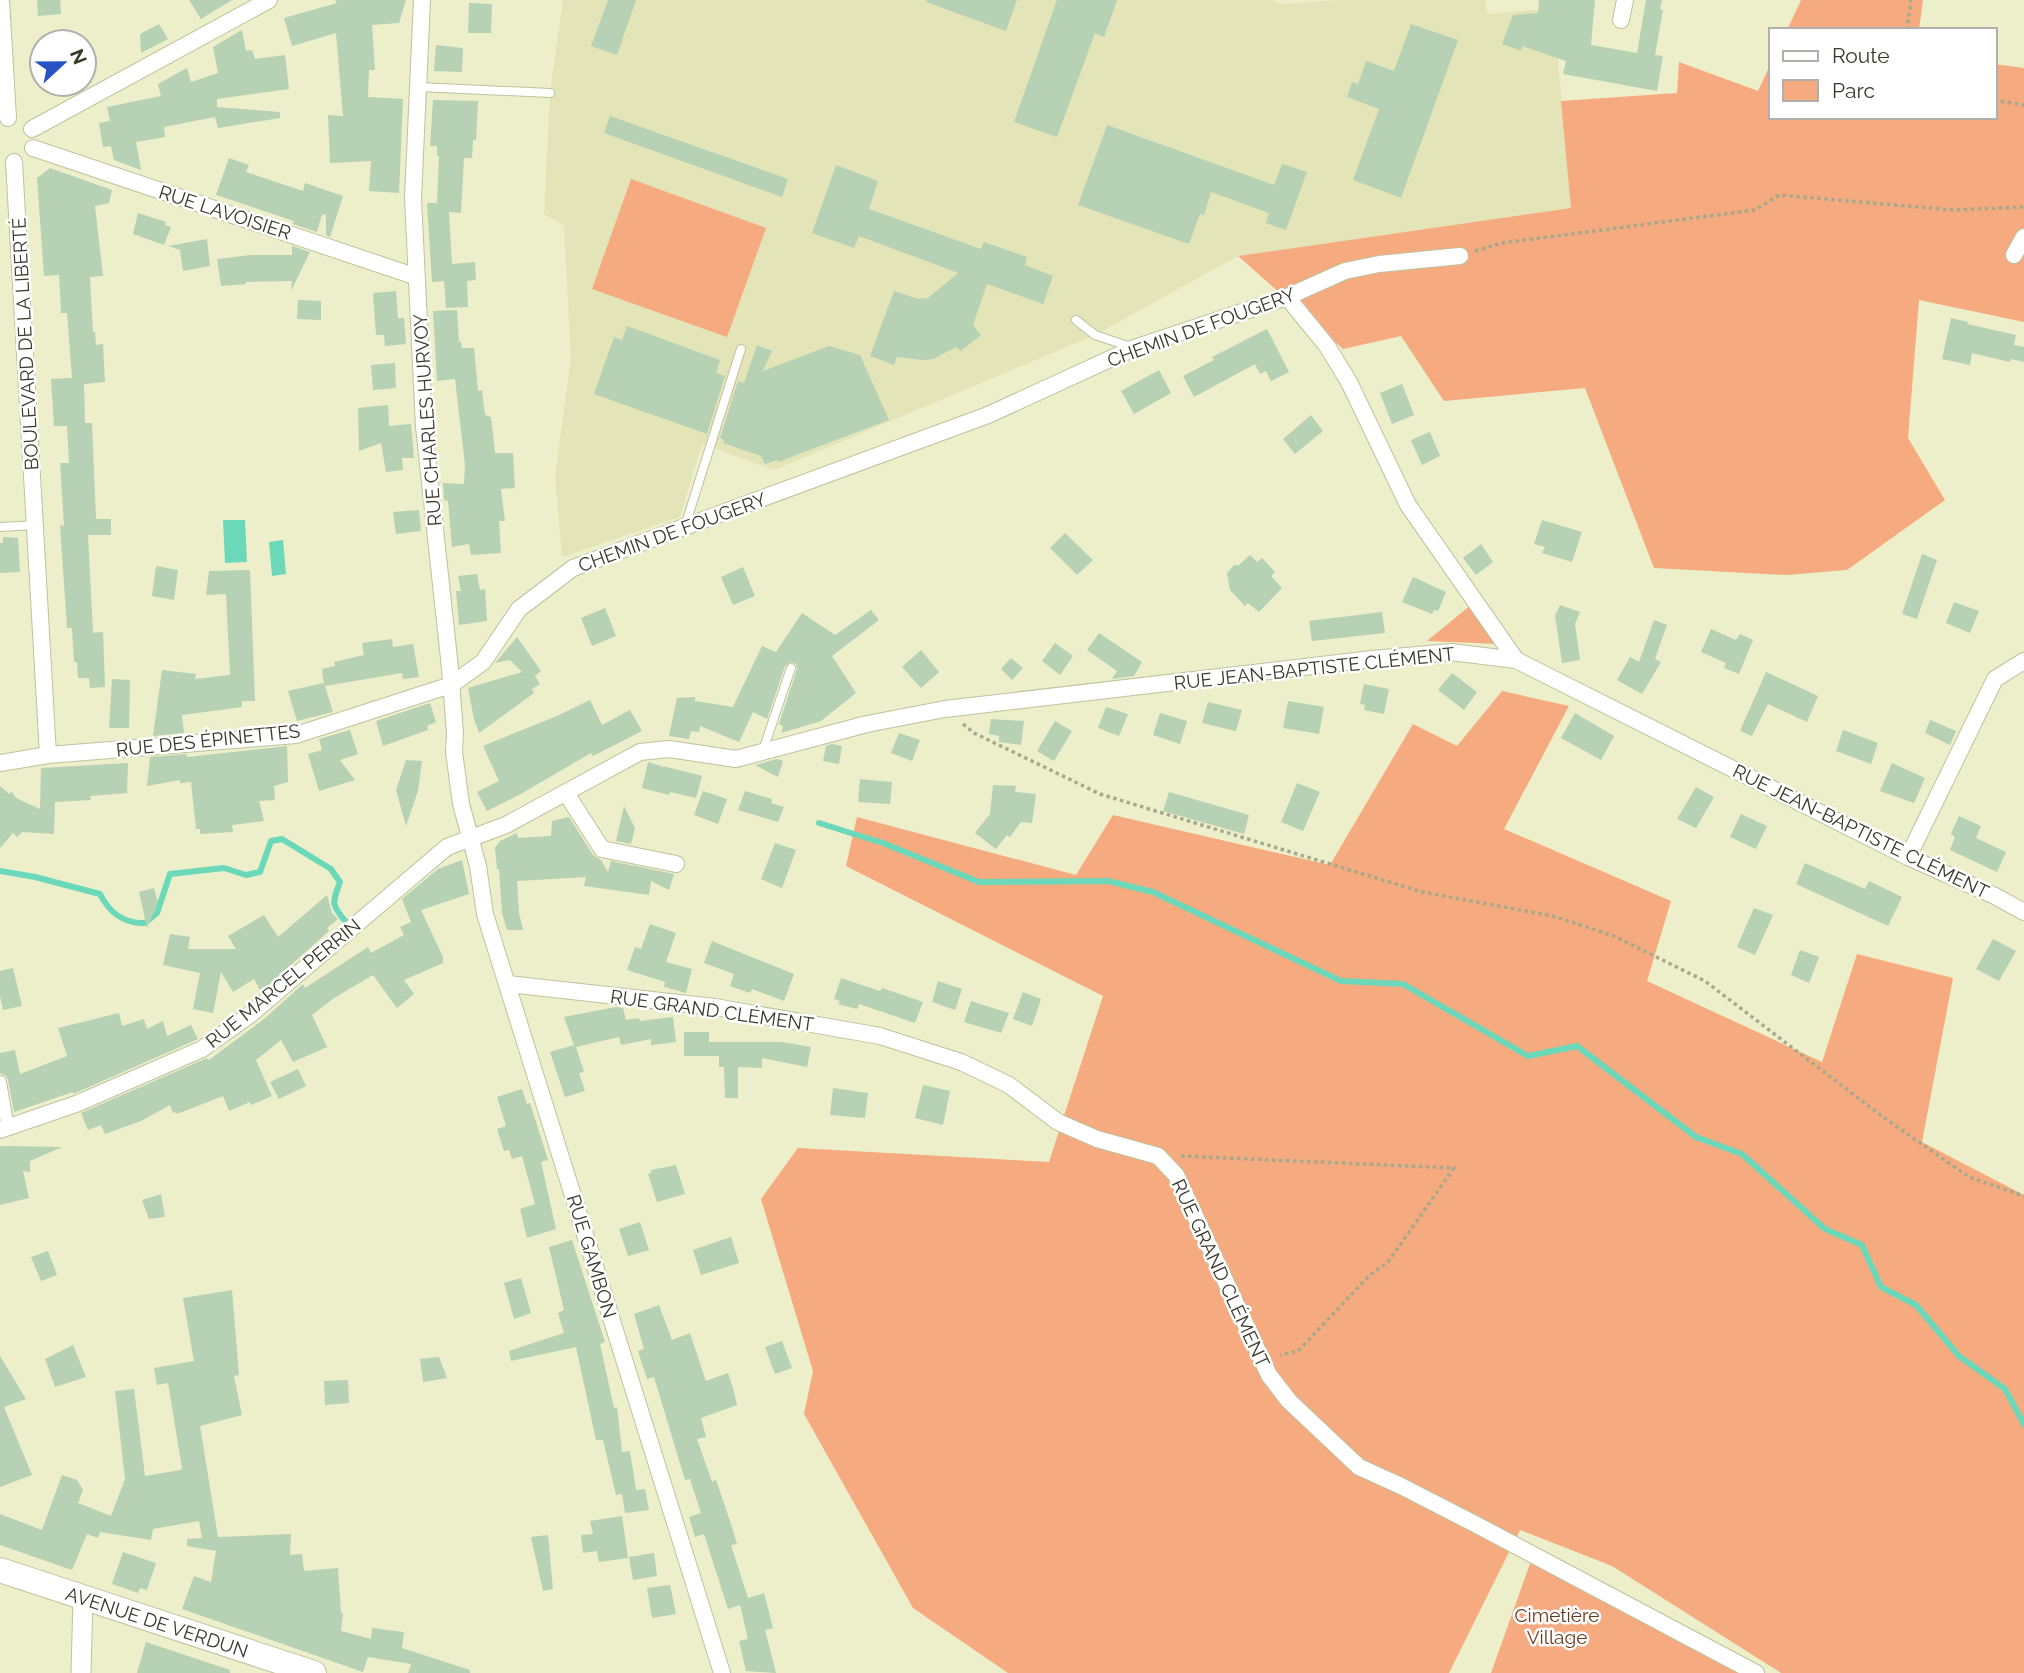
<svg xmlns="http://www.w3.org/2000/svg" width="2024" height="1673" viewBox="0 0 2024 1673" font-family="Raleway,sans-serif">
  <style>
    .built { fill: #e3e5b8 }
    .green { fill: #f6aa7f }
    .water { fill: #6bd8b9 }
    .lines { fill: none; stroke-linecap: round; stroke-linejoin: round }
    .stream { stroke: #6bd8b9; stroke-width: 6 }
    .building { fill: #b6d1b3 }
    .service-casing { stroke: #bfc29e; stroke-width: 10 }
    .pedestrian-casing { stroke: #bfc29e; stroke-width: 14 }
    .minor-casing { stroke: #bfc29e; stroke-width: 18 }
    .tertiary-casing { stroke: #bfc29e; stroke-width: 21 }
    .primary-casing { stroke: #bfc29e; stroke-width: 26 }
    .path { stroke: #a7a98c; stroke-width: 3.5; stroke-dasharray: 3.5 3.5; stroke-linecap: butt }
    .service { stroke: #fff; stroke-width: 8 }
    .pedestrian { stroke: #fff; stroke-width: 12 }
    .minor { stroke: #fff; stroke-width: 16 }
    .tertiary { stroke: #fff; stroke-width: 19 }
    .primary { stroke: #fff; stroke-width: 24 }
    .labels { text-anchor: middle; stroke-width: 5; stroke-linejoin: round; paint-order: stroke }
    .street-label { font-size: 19px; fill: #38392a; stroke: #fff }
    .park-label { font-size: 19px; fill: #6c3919; stroke: #fff }
  </style>
  <rect width="100%" height="100%" fill="#ecefc9"/>
  <path class="built" d="M563,0H1272L1284,4L1340,0H1485L1487,14L1553,8L1572,208L1238,256L1095,335L774,470L702,444L680,517L562,557L555,476L571,358L564,226L544,214L550,93Z"/>
  <path class="green" d="M1801,0H1923L1919,30H1787Z
    M1679,62L1758,91L1770,65V117H1994V64L2024,68V322L1919,300L1908,438L1945,500L1847,570L1787,575L1654,568L1585,388L1444,401L1401,336L1343,349L1238,256L1571,208L1561,101L1677,93Z
    M631,179L766,228L727,337L592,289Z
    M1472,604L1499,644L1427,641Z
    M1502,691L1569,706L1504,829L1671,901L1647,981L1822,1062L1857,954L1953,978L1922,1142L2024,1195V1673H1781L1612,1566L1520,1530L1449,1673H1008L913,1608L804,1414L813,1371L761,1199L798,1148L1049,1162L1103,996L846,866L857,817L1076,875L1113,815L1330,865L1413,724L1457,746Z
    M1531,1561L1742,1673H1491Z"/>
  <path class="water" d="M223,520H245L247,562L225,563Z
    M283,540L286,574L272,576L269,542Z"/>
  <g class="lines">
    <path class="stream" d="M819,823L883,843L979,882L1108,881L1153,892L1341,981L1403,984L1528,1056L1577,1046L1696,1137L1742,1154L1825,1229L1862,1245L1881,1287L1916,1305L1959,1356L2005,1389L2024,1424
      M0,871L35,877L100,894C109,912 124,924 145,923L157,913L170,874L224,868L246,875L260,872L271,841L282,839L331,869L340,882C332,903 331,905 346,922"/>
  </g>
  <path class="building" d="M37,0H60L61,14L38,16Z
    M189,0H232L201,19Z
    M335,0H406L399,23L372,25L375,70H369L368,97L403,99L399,193L369,191L371,161L330,163L328,115L343,116L336,33L292,46L284,18L337,3Z
    M608,0H636L617,55L591,46Z
    M927,0H1017L1006,31L926,2Z
    M1057,0H1117L1104,37L1095,33L1057,137L1014,122Z
    M1539,0H1595L1591,45L1637,53L1646,0H1662L1660,9L1663,10L1655,55L1663,56L1657,91L1563,74L1566,61L1522,46L1521,51L1502,44L1513,15L1538,13Z
    M469,3L492,4L491,33H468Z
    M159,24L168,39L141,53L140,34Z
    M1411,24L1458,40L1401,198L1353,180L1379,109L1347,97L1352,82L1358,84L1366,61L1394,71Z
    M242,30L246,51L252,50L255,59L285,55L289,89L217,99V107L280,112V118L218,128L215,117L164,127L165,137L136,142L141,170L114,160L111,146L103,147L99,123L110,121L107,107L161,96L158,84L187,68L191,82L218,73L213,47Z
    M436,45L463,48L462,72L434,71Z
    M433,100L478,101L476,140H473L472,158H464L461,213L449,212L452,264L475,262L476,280L467,281L468,307L446,308L444,281L432,282L427,203H437L439,156H437V146H430Z
    M610,116L788,179L782,197L604,133Z
    M1107,125L1274,185L1282,164L1307,172L1286,230L1266,223L1269,213L1211,192L1204,215L1200,214L1189,244L1078,205Z
    M229,158L249,165L246,172L303,191L305,183L343,196L330,237L326,235V215L322,214L317,232L293,224L294,221L216,195Z
    M836,165L878,181L869,209L981,249L984,242L1027,257L1025,265L1053,276L1043,304L987,284L973,325L981,335L961,351L956,347L933,359L923,360L897,357L894,365L870,356L894,291L918,299L928,298L958,273L859,236L854,248L812,233Z
    M50,168L112,190L109,203L95,206L103,276L90,277L93,332H95L96,345L103,344L105,382L84,384L85,423H92L96,519H111V535H88L93,633L103,632L105,687L90,688L89,678H78L77,662H74L72,628H67L60,525L64,526L60,463H69L67,426H54L51,379L72,378L67,313H61L59,275L44,276L37,178Z
    M138,213L166,222L165,225L171,227L164,245L133,234Z
    M207,239L210,266L183,271L180,250L168,246Z
    M292,246L310,252L291,291L292,281L246,282V284L221,286L217,259L251,255H292Z
    M396,291L398,318H404L406,344L385,346L384,335H376L373,293Z
    M298,300L321,301V320L297,319Z
    M457,310L459,342H461L462,348H474L478,391L482,390L485,415L491,417L495,453H513L515,488L501,489L505,521H499L501,553L471,555L469,544L452,547L448,501L444,500L443,483L464,484L465,465L455,379L437,381L433,311Z
    M1951,318L1968,322L1967,324L2016,335L2014,345L2024,347V362L2011,359L2010,362L1972,353L1970,365L1942,359Z
    M627,326L720,360L716,373L725,376L707,434L594,394L614,337L622,340Z
    M1267,329L1289,372L1271,381L1266,371L1260,374L1255,364L1194,397L1183,376L1214,360L1212,357Z
    M757,345L772,351L763,371L829,346L860,355L889,420L778,462L777,460L765,464L761,456L723,443L724,440L720,438L738,381L744,383Z
    M395,363L396,388L373,390L371,365Z
    M1159,370L1171,393L1134,414L1121,391Z
    M1402,384L1414,415L1392,424L1380,393Z
    M388,405L389,426L411,424L414,458H402L403,470L386,472L381,443L359,451L358,408Z
    M1311,415L1323,431L1295,454L1283,439Z
    M1430,432L1440,456L1422,465L1411,440Z
    M419,510L421,531L396,534L393,512Z
    M1542,520L1582,532L1572,562L1542,553L1545,547L1534,544Z
    M1065,533L1093,560L1077,575L1050,548Z
    M3,537L18,538L20,572L0,573V543H3Z
    M1481,544L1493,562L1476,575L1463,558Z
    M1922,554L1937,560L1917,619L1902,614Z
    M1250,555L1257,562L1262,558L1275,572L1271,576L1282,588L1259,612L1248,603L1245,606L1230,590L1227,573L1234,565H1239Z
    M156,566L178,570L174,600L152,596Z
    M743,567L755,596L733,605L721,577Z
    M250,570L255,701H242V707L182,715L184,733L153,736L162,670L196,674L195,679L230,675L226,594L206,595L209,571Z
    M477,574L480,590L485,589L487,621L459,625L456,591H461L458,576Z
    M1413,577L1446,592L1438,611L1434,610L1432,614L1402,602Z
    M1954,602L1979,611L1970,633L1946,623Z
    M1560,605L1580,612L1575,624L1580,660L1562,663L1555,616Z
    M605,608L616,636L592,646L581,618Z
    M871,610L879,620L832,656L856,693L821,721L781,733L783,726L779,724L797,669L796,664L790,662L785,666L767,719L753,712L739,742L700,726L699,732L691,731L689,739L669,736L677,698L695,697V701L733,707L762,646L776,652L802,613L835,635Z
    M1382,612L1385,633L1312,641L1309,621Z
    M1654,620L1667,625L1655,659L1661,662L1642,694L1617,680L1630,657L1639,662Z
    M1711,629L1736,640L1740,634L1753,640L1739,674L1724,668L1726,663L1701,652Z
    M1099,633L1142,662L1134,676L1112,679L1117,671L1087,650Z
    M517,637L541,671L535,676L540,684L532,689L534,693L479,733L474,719L468,688L522,672L510,660L495,663Z
    M392,639L393,647L413,644L419,677L403,679L402,673L325,686L333,712L297,721L288,691L323,683L324,685L322,669L335,666L334,662L364,655L362,643Z
    M1055,643L1073,656L1060,675L1042,661Z
    M921,650L939,672L921,688L902,667Z
    M1011,658L1023,668L1012,680L1001,669Z
    M1766,672L1818,696L1807,722L1768,704L1752,736L1740,731Z
    M1452,673L1477,692L1464,710L1438,690Z
    M112,679L130,680L129,728H109Z
    M1364,684L1389,689L1384,714L1364,710L1365,705L1360,704Z
    M590,700L602,725L630,710L642,731L593,756L591,753L519,795L487,811L477,792L499,781L483,746L557,716Z
    M1288,701L1324,707L1319,734L1283,728Z
    M1208,702L1242,710L1236,731L1202,723Z
    M430,703L436,722L427,726L428,730L383,746L376,721Z
    M1106,707L1128,714L1119,736L1098,728Z
    M1160,713L1187,721L1180,744L1153,735Z
    M1575,713L1614,736L1601,760L1561,738Z
    M991,719L1024,721L1021,745L999,742V736L989,734Z
    M1930,720L1956,731L1950,745L1925,733Z
    M1055,721L1072,731L1054,761L1037,751Z
    M350,730L358,754L340,760L355,780L319,791L308,754L322,750L319,739Z
    M1843,730L1878,743L1871,764L1836,751Z
    M899,733L920,740L912,761L891,753Z
    M832,744L842,746L839,764L823,761L826,746Z
    M287,746L288,782L274,786L275,800L259,801L264,821L232,825L233,832L200,834V829H196L191,782L180,783V780L147,786L150,757L186,754L187,757Z
    M777,759L783,761L778,777L755,765Z
    M406,760L422,761L418,791L406,826L396,790Z
    M648,762L661,766L663,769V766L702,776L696,798L670,792L669,795L642,788Z
    M128,763L127,793L90,796L91,800L55,802L54,834L22,832L17,837L13,833L0,848V786L9,794L12,792L16,798L40,809L41,768Z
    M1892,763L1925,778L1914,803L1880,791Z
    M860,779L892,782L890,804L858,802Z
    M1297,783L1320,792L1303,831L1281,822Z
    M993,785L1016,786L1015,792L1036,794L1032,823L1021,822L1010,837L1007,835L996,849L975,833L990,814Z
    M1696,787L1714,797L1696,828L1677,819Z
    M703,791L727,799L718,824L694,815Z
    M745,791L772,799L771,803L784,807L778,822L738,810Z
    M1169,792L1249,815L1244,834L1163,811Z
    M624,806L635,828L631,844L616,841Z
    M1741,814L1767,826L1756,849L1730,837Z
    M1959,816L1981,826L1976,838L2006,852L1997,872L1950,850L1955,837L1951,834Z
    M569,817L593,855L601,860L608,872L611,861L674,874L669,890L651,881L649,895L584,886L586,877L517,881L519,913L523,930H507L502,913L499,869H497L495,848L500,841L517,833L518,838L551,836L552,821Z
    M775,843L796,850L782,888L761,879Z
    M462,860L469,894L421,910L443,957V963L404,980L414,994L397,1008L373,975L334,998L312,1015L327,1047L293,1062L281,1040L256,1060L272,1096L251,1105L250,1102L229,1111L223,1096L177,1114L176,1112L173,1113L170,1105L141,1121L105,1134L101,1125L88,1130L81,1113L207,1058L209,1060L264,1019L303,984L305,988L368,947L371,953L404,935L400,927L411,922L402,899L438,869Z
    M1805,863L1865,889L1869,881L1902,897L1888,926L1796,884Z
    M154,888L158,903L147,928L139,892Z
    M327,895L332,913L338,919L327,928L329,931L261,992L254,979L233,992L221,972L213,1013L193,1009L200,973L163,965L170,934L190,937L188,949H236L228,936L264,915L278,937Z
    M1754,908L1773,915L1755,955L1737,947Z
    M650,924L676,933L666,962L692,969L686,993L664,987L665,982L627,970L635,947L641,949Z
    M1993,939L2016,951L1999,981L1976,969Z
    M712,941L794,974L784,1001L752,989L750,993L730,986L734,974L704,963Z
    M1800,950L1819,957L1809,983L1791,975Z
    M13,968L22,1006L3,1010L0,996V971Z
    M841,978L880,991L882,988L923,1002L915,1023L859,1004L857,1009L838,1004L840,1001L834,999Z
    M938,981L962,989L955,1010L932,1002Z
    M1023,992L1041,999L1032,1026L1013,1019Z
    M971,1001L1009,1013L1001,1033L964,1022Z
    M616,1007L623,1008L626,1020L639,1018L640,1021L673,1017L676,1042L651,1045V1039L621,1045L619,1037L576,1047L584,1072L579,1073L585,1091L565,1097L550,1052L574,1045L564,1017Z
    M119,1013L122,1026L144,1019L147,1029L163,1021L167,1036L191,1025L198,1039L73,1094V1092L14,1112L8,1080L6,1076L0,1073V1053L15,1050L20,1074L67,1056L58,1028Z
    M684,1032H709V1042H782L811,1047L807,1067L762,1058V1068L738,1067V1098H725L724,1067H719V1056H684Z
    M298,1069L306,1086L279,1099L270,1082Z
    M923,1085L950,1091L943,1125L915,1118Z
    M833,1088L868,1093L865,1118L830,1115Z
    M522,1089L527,1104L530,1103L548,1160L541,1162L556,1229L527,1238L520,1209L535,1204L522,1156L512,1159L509,1150L504,1151L497,1129L506,1126L497,1097Z
    M0,1146L62,1147L30,1161V1172L23,1171L29,1198L0,1205Z
    M676,1165L685,1194L657,1202L648,1174L651,1173V1170Z
    M161,1194L165,1217L149,1219L142,1200Z
    M640,1222L649,1250L628,1256L619,1229Z
    M731,1237L739,1263L701,1275L693,1250Z
    M572,1240L605,1342L600,1344L614,1408L617,1407L622,1452L630,1451L636,1490L645,1489L649,1510L625,1513L622,1494L616,1495L603,1440H596L576,1347L511,1361L509,1351L564,1333L558,1313L564,1310L549,1247Z
    M48,1251L57,1275L41,1281L31,1257Z
    M521,1278L531,1313L514,1319L504,1283Z
    M232,1290L239,1375L234,1376L242,1415L200,1426L218,1537L291,1534L290,1555L302,1554L304,1571L338,1568L341,1613H343L341,1631L371,1639L372,1628L404,1632L402,1648L470,1670V1673H408L411,1664L368,1657L363,1672L182,1609L194,1576L211,1582L216,1551L187,1546V1539L202,1538L199,1521L153,1529L151,1540L100,1532L98,1538L87,1534L72,1570L0,1545V1514L42,1530L62,1475L77,1480L83,1490L78,1503L111,1516L125,1479L115,1391L134,1389L145,1476L181,1470L182,1468L168,1383L157,1385L154,1368L194,1361L183,1298Z
    M659,1305L672,1340L690,1333L706,1381L728,1373L733,1388L737,1405L701,1418L706,1437L697,1439L712,1482L716,1480L731,1524L737,1544L731,1545L748,1598L764,1593L773,1628L765,1630L776,1673L746,1671L739,1641L748,1639L740,1605L728,1609L704,1534L695,1537L689,1517L701,1513L690,1479L685,1480L654,1377L647,1379L638,1351L644,1349L634,1314Z
    M782,1341L792,1368L775,1374L765,1347Z
    M73,1345L86,1377L55,1387L45,1359Z
    M0,1356L26,1399L4,1407L32,1475L0,1487Z
    M439,1357L447,1378L423,1382L420,1359Z
    M348,1380L349,1403L325,1405L324,1381Z
    M622,1516L628,1558L599,1562L597,1551L583,1553L581,1535L593,1534L590,1521Z
    M548,1535L553,1589L543,1591L531,1537Z
    M123,1552L156,1563L147,1590L140,1588L138,1593L112,1584Z
    M654,1553L657,1576L633,1580L629,1557Z
    M670,1585L676,1614L652,1618L647,1588Z
    M146,1642L230,1670V1673H137Z"/>
  <g class="lines">
    <defs>
      <path id="service" d="M419,87L550,93
        M1076,320L1095,335L1131,347
        M685,526L741,349
        M0,527L36,525
        M762,753L791,668"/>
      <path id="pedestrian" d="M0,1082L8,1128"/>
      <path id="minor" d="M1,0L8,118
        M422,0L413,198L424,427L450,668L455,733L454,752L461,804L478,866L485,914L722,1673
        M1621,20L1625,0
        M32,129L269,0
        M33,148L417,277
        M14,162L48,755
        M2014,255L2024,237
        M1287,297L1327,346L1349,382L1408,505L1516,660
        M0,763L48,755L296,735L451,685L483,662L519,609L573,568L988,415L1134,348L1287,297L1345,271L1379,264L1460,256
        M566,793L602,849L676,864
        M1908,857L1995,679L2024,661
        M508,984L715,1007L880,1036L961,1062L1009,1085L1058,1122L1097,1139L1158,1156L1176,1175L1269,1375L1289,1401L1359,1467L1401,1486L1475,1524L1756,1673
        M0,1130L76,1104L202,1049L251,1014L447,847L506,825L640,752L669,749L736,759L867,724L945,709L1372,659L1451,652L1516,660L1908,857L1995,896L2024,912"/>
      <path id="tertiary" d="M81,1673L83,1597"/>
      <path id="primary" d="M0,1570L314,1673"/>
    </defs>
    <use href="#service" class="service-casing"/>
    <use href="#pedestrian" class="pedestrian-casing"/>
    <use href="#minor" class="minor-casing"/>
    <use href="#tertiary" class="tertiary-casing"/>
    <use href="#primary" class="primary-casing"/>
    <path class="path" d="M1907,30L1911,0
      M1994,100L2024,105
      M1475,251L1502,243L1755,210L1779,195L1953,210L2024,207
      M963,724L974,733L1100,794L1422,892L1553,916L1614,936L1705,981L1883,1117L1969,1177L2024,1196
      M1181,1156L1454,1168L1388,1262L1369,1276L1298,1351L1280,1355"/>
    <use href="#service" class="service"/>
    <use href="#pedestrian" class="pedestrian"/>
    <use href="#minor" class="minor"/>
    <use href="#tertiary" class="tertiary"/>
    <use href="#primary" class="primary"/>
  </g>
  <g class="labels">
    <g class="street-label">
      <text transform="translate(225 212) rotate(18)" y="7">RUE LAVOISIER</text>
      <text transform="translate(1201 327) rotate(-20)" y="7">CHEMIN DE FOUGERY</text>
      <text transform="translate(25 344) rotate(-93)" y="7">BOULEVARD DE LA LIBERTÉ</text>
      <text transform="translate(427 420) rotate(-94)" y="7">RUE CHARLES HURVOY</text>
      <text transform="translate(672 532) rotate(-20)" y="7">CHEMIN DE FOUGERY</text>
      <text transform="translate(1314 668) rotate(-6)" y="7">RUE JEAN-BAPTISTE CLÉMENT</text>
      <text transform="translate(208 740) rotate(-6)" y="7">RUE DES ÉPINETTES</text>
      <text transform="translate(1861 831) rotate(26)" y="7">RUE JEAN-BAPTISTE CLÉMENT</text>
      <text transform="translate(283 983) rotate(-39)" y="7">RUE MARCEL PERRIN</text>
      <text transform="translate(712 1010) rotate(8)" y="7">RUE GRAND CLÉMENT</text>
      <text transform="translate(592 1256) rotate(73)" y="7">RUE GAMBON</text>
      <text transform="translate(1221 1273) rotate(65)" y="7">RUE GRAND CLÉMENT</text>
      <text transform="translate(157 1622) rotate(18)" y="7">AVENUE DE VERDUN</text>
    </g>
    <g class="park-label">
      <text x="1557" y="1622">Cimetière<tspan x="1557" dy="22">Village</tspan></text>
    </g>
  </g>
  <rect x="1769" y="28" width="228" height="91" fill="#ffffff" stroke="#afb0aa" stroke-width="2"/>
  <rect x="1783" y="51" width="35" height="10" fill="#ffffff" stroke="#afb0aa" stroke-width="2"/>
  <text x="1832" y="63" font-size="21" fill="#38392a">Route</text>
  <rect x="1783" y="80" width="35" height="21" fill="#f6aa7f" stroke="#afb0aa" stroke-width="2"/>
  <text x="1832" y="98" font-size="21" fill="#38392a">Parc</text>
  <g transform="translate(63 63) rotate(68)"><circle r="33" fill="#ffffff" stroke="#afb0aa" stroke-width="2"/>
  <path d="M0-5L12 26L0 18L-12 26Z" fill="#2654c2"/>
  <text y="-10" font-size="19" font-weight="bold" text-anchor="middle" fill="#38392a">N</text>
  </g>
</svg>
